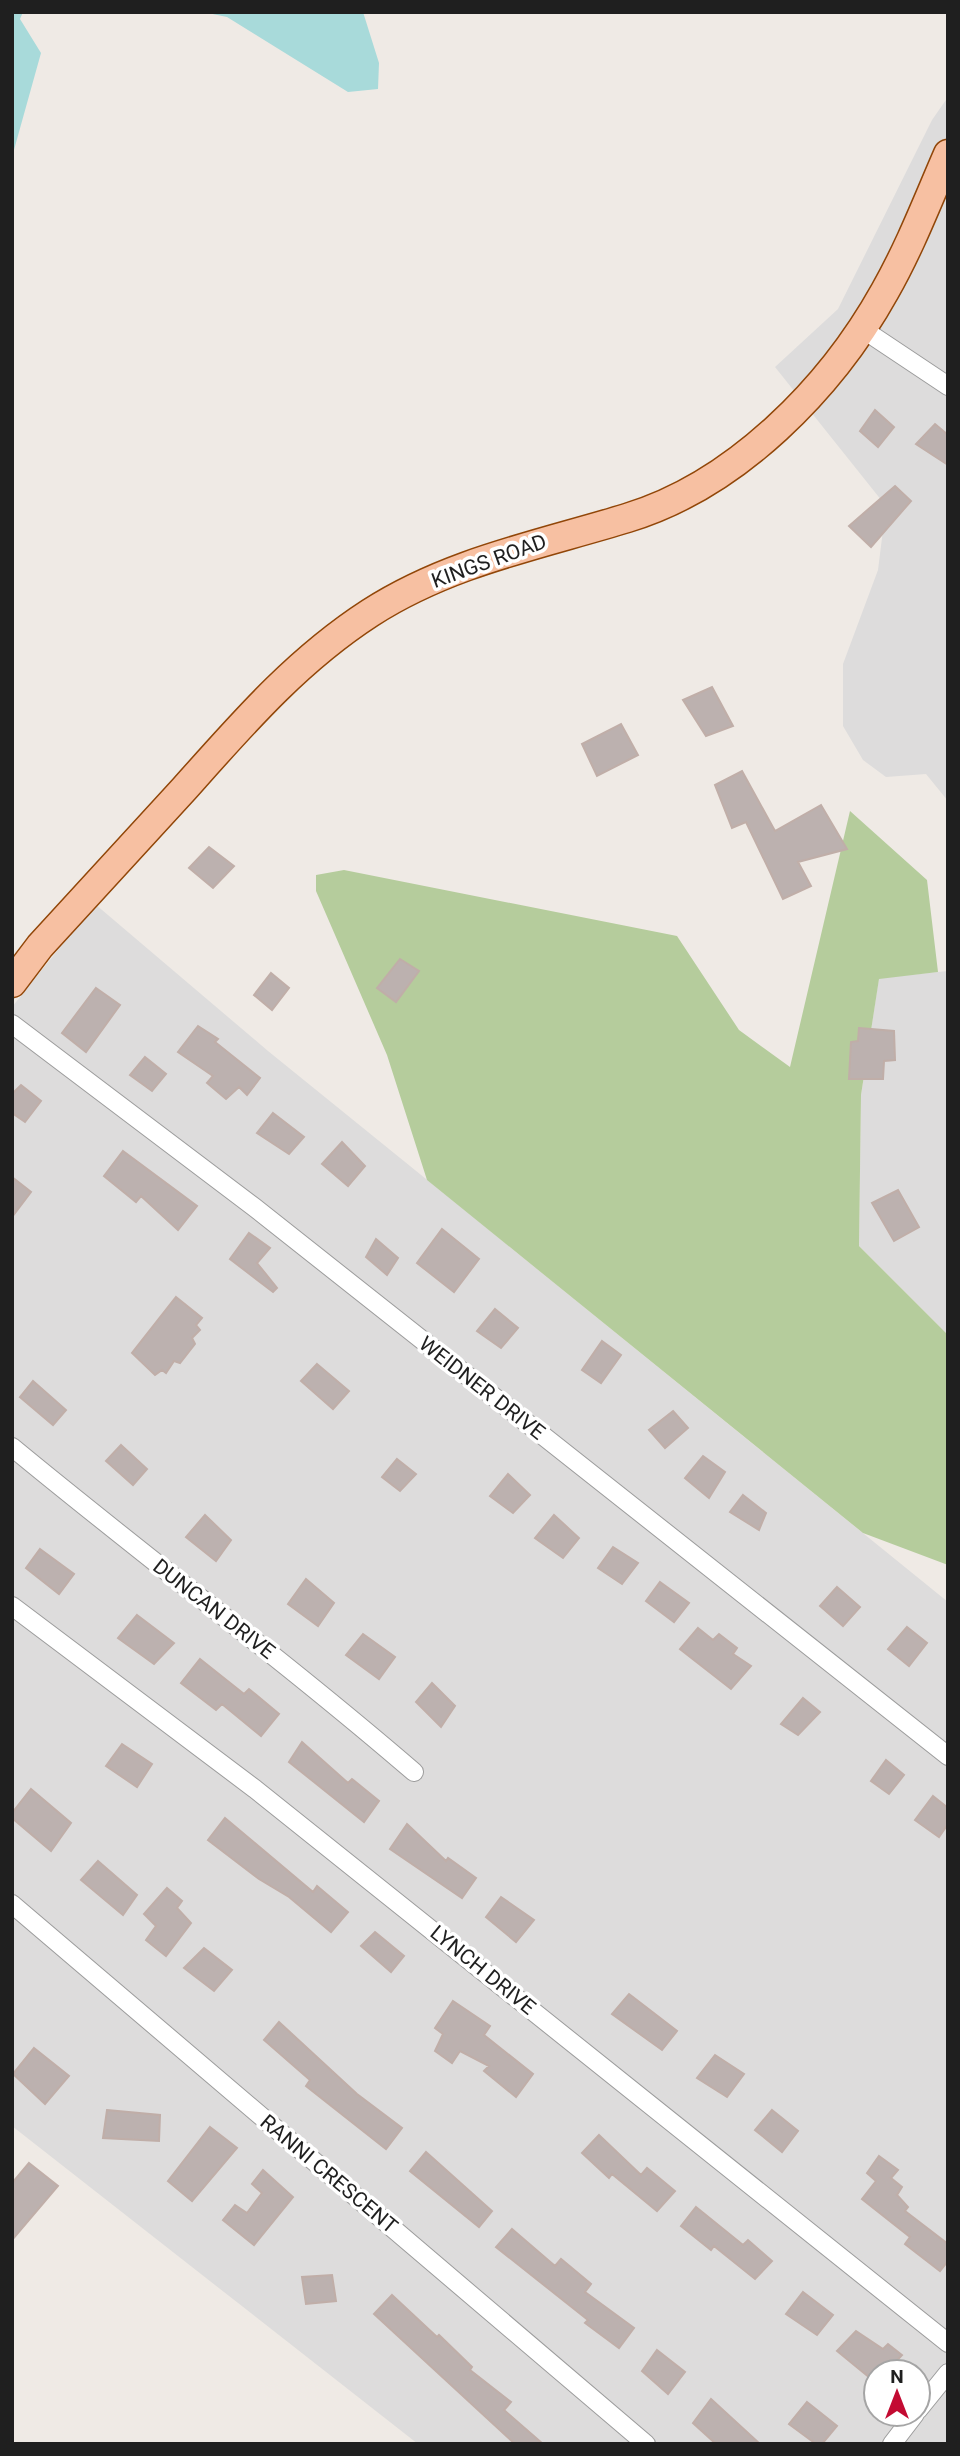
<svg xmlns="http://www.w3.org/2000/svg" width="960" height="2456" viewBox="0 0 960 2456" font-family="Roboto,sans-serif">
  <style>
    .residential { fill: #dddcdc; fill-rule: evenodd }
    .forest { fill: #b5cc9c }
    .water { fill: #a8dada }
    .building { fill: #bcb1af; stroke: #c0aea8; stroke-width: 2 }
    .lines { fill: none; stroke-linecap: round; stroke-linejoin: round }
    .street-casing { stroke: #9c9c9c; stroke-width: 20 }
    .primary-casing { stroke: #914608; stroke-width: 31 }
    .street { stroke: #fff; stroke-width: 18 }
    .primary { stroke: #f7c0a2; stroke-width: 28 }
    .labels { text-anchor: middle; stroke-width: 7; stroke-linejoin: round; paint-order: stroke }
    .street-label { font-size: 21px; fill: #1f1f1f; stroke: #fff }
  </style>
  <rect width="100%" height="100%" fill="#efeae5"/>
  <path class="residential" d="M948,97V801L926,774L886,777L863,760L843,726V664L878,570L886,506L775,367L838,309L932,120Z
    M95,904L268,1051L948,1602V2444H418L12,2126V1007ZM876,2372H918V2414H876Z
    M948,971V1335L859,1246L861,1095L879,978Z"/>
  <path class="forest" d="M850,811L927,880L938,972L879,979L861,1095L859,1246L948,1335V1565L863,1533L427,1180L387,1055L316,891V875L344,870L677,936L739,1030L790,1067Z"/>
  <path class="water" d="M12,12H23L20,19L41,53L12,157Z
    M203,12H363L379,63L378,89L348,92L227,17Z"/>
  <path class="building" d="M875,410L894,427L878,447L860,431Z
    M935,424L948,435V465L916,444Z
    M895,486L911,501L871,547L849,526Z
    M712,687L733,726L706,736L683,700Z
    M621,724L638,755L597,776L582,744Z
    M742,771L775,831L821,805L847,849L798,862L811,886L783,899L746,822L732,828L715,785Z
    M209,847L234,866L213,888L189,868Z
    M400,959L419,971L396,1002L377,988Z
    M271,973L289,988L272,1010L254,995Z
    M96,988L120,1005L86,1052L62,1033Z
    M198,1026L218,1039L215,1042L260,1078L247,1095L239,1087L226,1099L207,1083L213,1076L178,1052Z
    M859,1028L894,1031L895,1060L884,1061L883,1079H849L851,1042L858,1041Z
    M145,1057L166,1074L152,1091L130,1075Z
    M21,1085L41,1101L25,1122L12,1113V1094Z
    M273,1113L304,1137L289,1154L257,1133Z
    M342,1142L365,1166L348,1186L322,1164Z
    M123,1151L197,1206L178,1230L141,1196L136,1202L104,1176Z
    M12,1177L31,1192L12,1217Z
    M898,1190L919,1227L894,1241L872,1203Z
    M442,1229L479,1259L454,1292L417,1263Z
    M249,1233L270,1248L257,1263L277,1288L273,1292L230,1259Z
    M376,1239L398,1258L387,1275L366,1257Z
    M176,1297L202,1318L196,1325L200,1330L192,1338L195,1344L180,1363L174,1361L166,1373L162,1370L155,1375L132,1353Z
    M495,1309L518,1328L501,1348L477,1331Z
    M602,1341L621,1355L601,1383L582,1370Z
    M317,1364L349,1391L333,1409L301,1381Z
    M33,1381L66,1410L53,1425L20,1397Z
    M673,1411L688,1428L665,1448L649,1430Z
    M121,1445L147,1469L133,1485L106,1461Z
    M703,1456L725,1472L709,1498L685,1478Z
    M397,1459L416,1474L400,1491L382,1477Z
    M508,1474L530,1495L513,1513L490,1496Z
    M743,1495L766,1513L759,1530L730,1512Z
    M205,1515L231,1540L216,1561L186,1537Z
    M554,1515L579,1538L563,1558L535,1538Z
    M613,1547L638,1563L622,1584L598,1568Z
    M40,1549L74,1574L59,1594L26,1568Z
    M306,1579L334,1603L318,1626L288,1604Z
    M660,1582L689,1603L674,1622L646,1601Z
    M837,1587L860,1607L843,1626L820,1606Z
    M137,1615L174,1643L154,1664L118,1638Z
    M907,1627L927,1643L909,1666L888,1649Z
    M698,1628L713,1640L719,1634L737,1648L733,1654L751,1666L731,1689L680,1649Z
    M363,1634L395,1657L379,1679L346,1655Z
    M200,1659L244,1694L249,1689L279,1714L261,1736L222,1704L216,1710L181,1683Z
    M432,1683L455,1706L441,1727L416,1702Z
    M803,1698L820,1712L798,1735L781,1724Z
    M302,1742L348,1783L352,1779L379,1801L364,1822L289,1762Z
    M122,1744L152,1764L137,1787L106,1766Z
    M886,1760L904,1775L889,1794L871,1781Z
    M31,1789L71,1823L51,1851L12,1818V1813Z
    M933,1796L948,1808V1824L939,1837L915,1820Z
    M225,1818L313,1892L317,1886L348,1912L331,1932L289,1897L259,1879L208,1840Z
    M407,1824L446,1861L448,1858L476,1878L462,1898L390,1849Z
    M98,1861L137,1895L123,1915L81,1880Z
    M167,1888L182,1901L177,1908L191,1923L166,1956L146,1940L156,1926L144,1914Z
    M501,1897L534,1920L516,1942L486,1917Z
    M375,1932L404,1956L391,1972L361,1946Z
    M204,1948L232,1970L214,1991L184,1968Z
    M629,1994L677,2031L662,2050L612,2014Z
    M453,2001L490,2026L484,2035L533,2074L516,2097L484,2071L489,2066L460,2051L452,2063L435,2051L443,2034L435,2028Z
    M279,2022L357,2094L402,2128L386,2149L306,2086L310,2080L264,2040Z
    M34,2048L69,2076L45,2104L13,2074Z
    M715,2055L744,2074L727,2097L697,2078Z
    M107,2110L160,2115L159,2141L103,2138Z
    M772,2110L798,2131L782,2152L755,2130Z
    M210,2127L237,2148L192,2201L168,2181Z
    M599,2135L641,2175L647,2168L675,2191L657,2211L612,2174L609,2178L582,2153Z
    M426,2152L492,2211L479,2227L410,2171Z
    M879,2156L898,2170L891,2178L902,2187L897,2195L908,2207L905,2211L948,2244V2261L940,2271L905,2244L910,2237L862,2199L876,2181L867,2173Z
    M29,2163L58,2186L12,2240V2183Z
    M263,2170L293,2197L254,2245L223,2220L235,2205L247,2213L262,2193L252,2184Z
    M696,2207L743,2245L748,2240L772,2261L755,2279L714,2246L711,2250L681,2226Z
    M512,2229L555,2266L561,2259L591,2284L585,2292L634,2328L619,2348L585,2323L588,2320L496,2247Z
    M332,2275L336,2301L306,2304L302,2277Z
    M803,2292L833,2315L817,2335L786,2314Z
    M392,2295L437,2337L439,2335L472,2367L470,2370L511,2402L504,2410L543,2444H515L374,2314Z
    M856,2331L883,2349L888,2344L902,2355L886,2372H876V2383L837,2351Z
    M657,2350L685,2372L668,2394L642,2371Z
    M711,2399L760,2444H716L693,2423Z
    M807,2402L837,2426L822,2444H816L789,2424Z"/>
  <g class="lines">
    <defs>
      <path id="street" d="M861,328L948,386
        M12,1024L254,1207L948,1756
        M12,1447C145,1557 284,1660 414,1772
        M12,1606L255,1789L948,2343
        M12,1904L646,2444
        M918,2410L948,2373
        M892,2444L915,2414"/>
      <path id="primary" d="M12,983L40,946C88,894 136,841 184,789C242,724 296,661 370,613C449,562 539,545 627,518C736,485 831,388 885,291C910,247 928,200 948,154"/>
    </defs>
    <use href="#street" class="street-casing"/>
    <use href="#primary" class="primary-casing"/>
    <use href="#street" class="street"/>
    <use href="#primary" class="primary"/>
  </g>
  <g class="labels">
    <g class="street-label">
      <text transform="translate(489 561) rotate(-20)" y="7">KINGS ROAD</text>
      <text transform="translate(482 1388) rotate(38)" y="7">WEIDNER DRIVE</text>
      <text transform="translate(214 1609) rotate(38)" y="7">DUNCAN DRIVE</text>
      <text transform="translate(483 1970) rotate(39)" y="7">LYNCH DRIVE</text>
      <text transform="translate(329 2174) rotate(40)" y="7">RANNI CRESCENT</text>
    </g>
  </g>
  <rect width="960" height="2456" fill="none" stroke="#1f1f1f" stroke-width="28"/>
  <g transform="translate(897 2393)"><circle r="33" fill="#ffffff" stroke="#a5a5a5" stroke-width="2"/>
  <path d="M0-5L12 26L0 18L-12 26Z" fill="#c30b32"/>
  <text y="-10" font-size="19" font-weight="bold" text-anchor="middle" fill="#1f1f1f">N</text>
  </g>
</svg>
